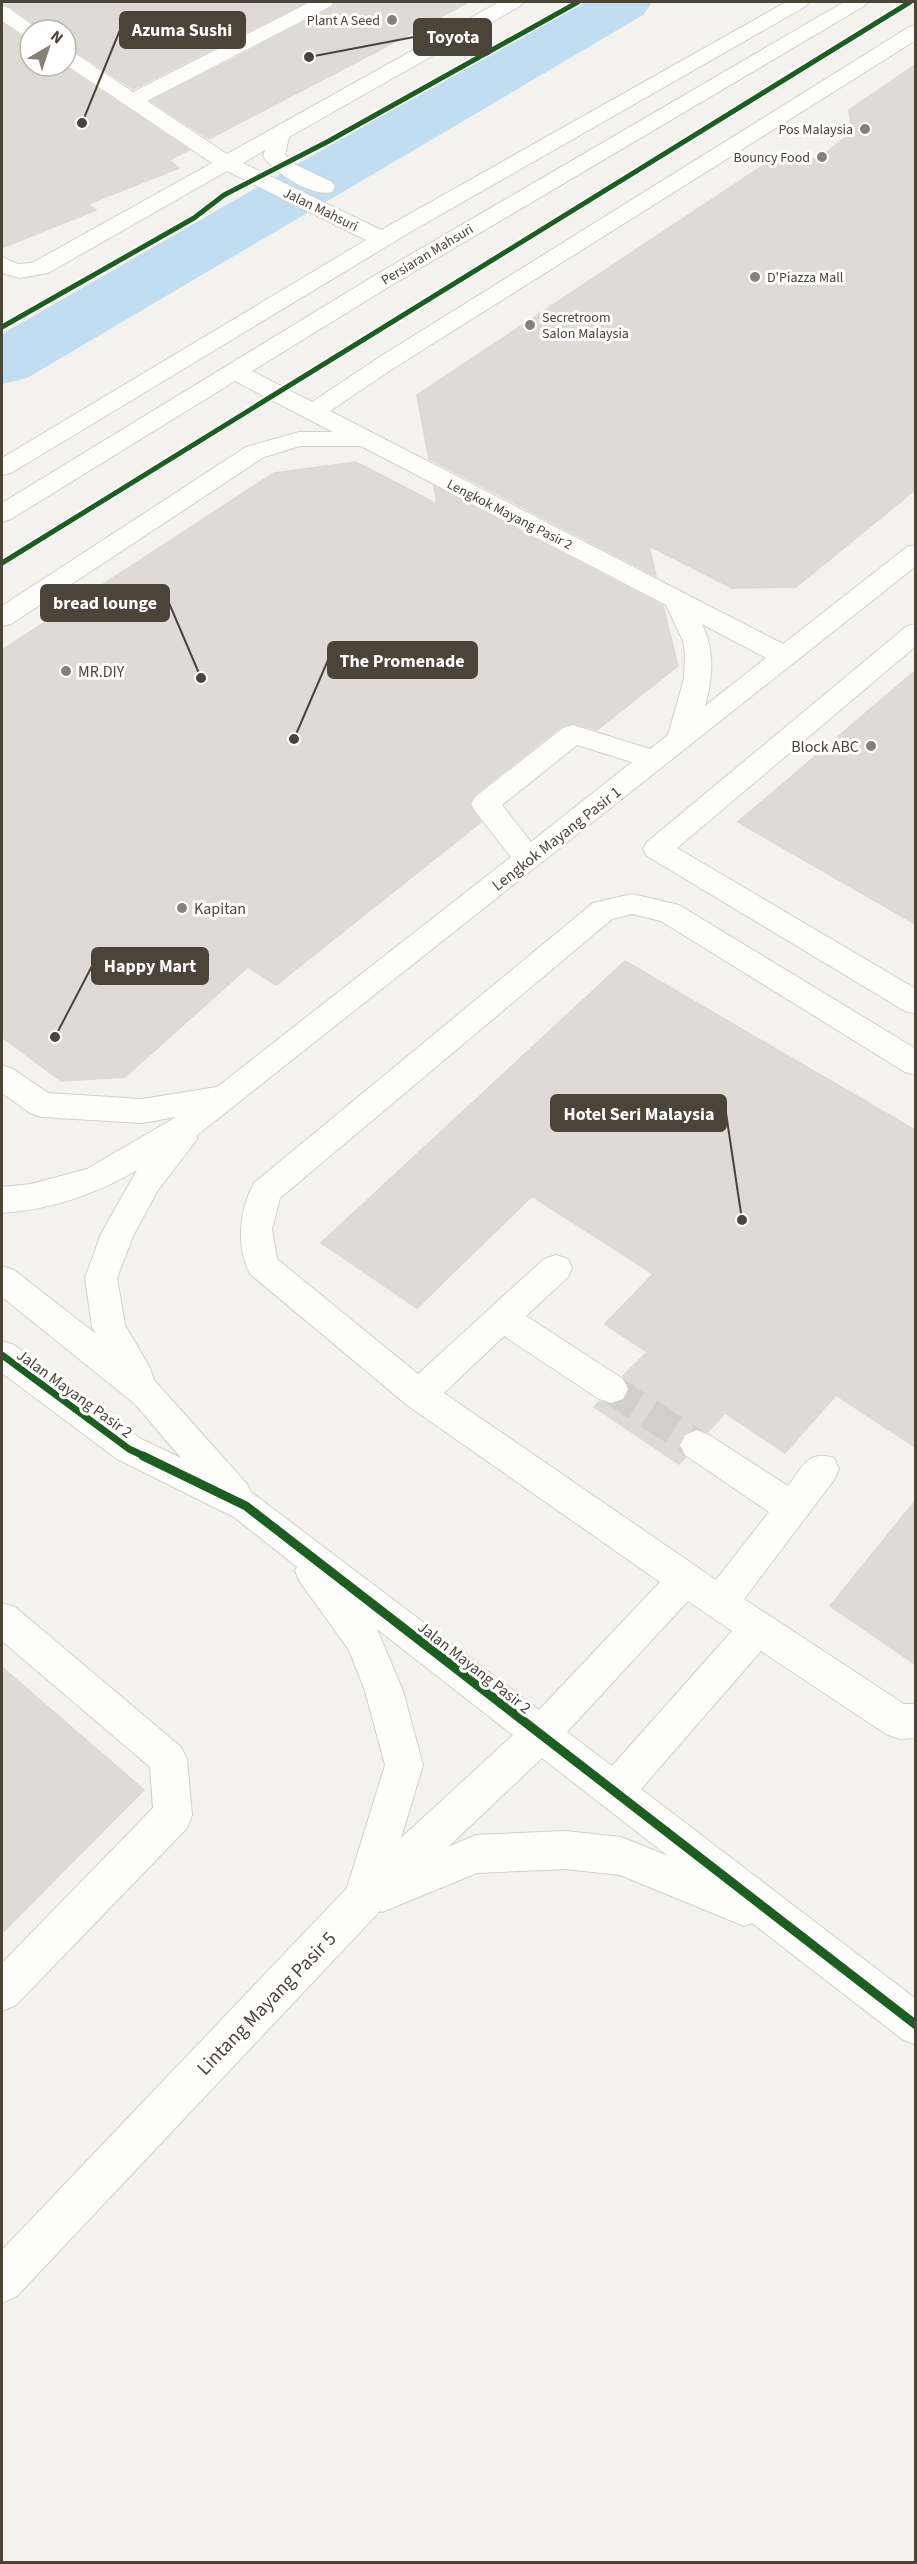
<svg xmlns="http://www.w3.org/2000/svg" width="917" height="2564" viewBox="0 0 917 2564" font-family="'Source Sans 3',sans-serif">
  <style>
    .lines { fill: none; stroke-linecap: round; stroke-linejoin: round }
    .river { fill: #c0ddf1; fill-rule: evenodd }
    .building { fill: #dedbd6; stroke: #dcd9d4; stroke-width: 1.5 }
    .minor-tunnel { stroke: #d2cfca; stroke-width: 30; stroke-dasharray: 30 15; stroke-linecap: butt }
    .minor-casing { stroke: #d2d0cb; stroke-width: 2 }
    .minor { fill: #fdfdfc; fill-rule: evenodd }
    .cycleway-far2-casing { stroke: #fff; stroke-width: 8 }
    .cycleway-far1-casing { stroke: #fff; stroke-width: 10 }
    .cycleway-casing { stroke: #fff; stroke-width: 13 }
    .cycleway-far2 { stroke: #1b5e20; stroke-width: 5 }
    .cycleway-far1 { stroke: #1b5e20; stroke-width: 7 }
    .cycleway { stroke: #1b5e20; stroke-width: 9 }
    .poi-dot { fill: #868178; stroke: #fff; stroke-width: 2 }
    .labels { text-anchor: middle; stroke-width: 6; stroke-linejoin: round; paint-order: stroke }
    .far-poi-label { font-size: 14px; fill: #4b4439; stroke: #fff; text-anchor: end }
    .far-street-label { font-size: 14px; fill: #4b4439; stroke: #fff }
    .poi-label { font-size: 16px; fill: #4b4439; stroke: #fff; text-anchor: start }
    .street-label { font-size: 16px; fill: #4b4439; stroke: #fff }
    .near-street-label { font-size: 20px; fill: #4b4439; stroke: #fff }
    .leader { fill: none; stroke: #4b4439; stroke-width: 2 }
    .callout-dot { fill: #4b4439; stroke: #fff; stroke-width: 2 }
    .callout { fill: #4b4439; stroke: #4b4439; stroke-width: 2 }
    .callout-label { font-size: 18px; text-anchor: middle; font-weight: bold; fill: #fff }
  </style>
  <rect width="100%" height="100%" fill="#f4f2ee"/>
  <g class="lines">
    <path class="river" d="M580,2H652L643,15L27,378L2,384V334Z"/>
  </g>
  <path class="building" d="M2,2H306L133,89L74,50L66,48V30H41L10,6L2,4Z
    M336,2H468L393,43L209,139L151,101L332,8Z
    M2,23L22,37L30,39V66H64L189,150L169,160L179,168L88,204L96,210L2,248Z
    M915,65V490L796,587L732,588L649,546L656,576L429,459L417,395L773,159H818L852,132L849,110Z
    M356,462L437,504L434,486L663,606L678,666L597,730L574,723L562,726L474,795L469,805L481,822L276,985L248,967L125,1077L61,1081L2,1037V650L274,473Z
    M915,671V924L738,822Z
    M625,961L915,1130V1447L836,1395L785,1453L725,1413L708,1432L696,1428L683,1434L678,1446L685,1458L679,1464L594,1407L599,1402L612,1405L624,1401L630,1390L623,1376L647,1352L605,1324L653,1274L532,1196L417,1308L321,1243Z
    M915,1501V1664L830,1606Z
    M2,1667L144,1790L2,1933Z"/>
  <g class="lines">
    <path class="minor-tunnel" d="M611,1389L697,1445"/>
    <defs>
      <path id="minor" d="M310,2H334L331,6L147,101L227,154L499,2H523L520,6L289,137L285,155L296,165L332,182L335,187L332,192C311,197 275,173 263,156L265,150L243,163L381,230L786,2H809L806,6L412,231L11,473L2,475V458L366,240L227,171L48,273L20,278L2,273V257L18,264L32,263L212,163L66,65V50L73,52L133,92Z
        M844,2H867L864,6L390,286L252,371L312,402L378,358L909,27L916,25V40L394,368L330,411L783,644L907,547L916,545V566L196,1136L198,1138L158,1190L133,1236L117,1278L125,1325L150,1368L154,1380L247,1484L251,1492L539,1710L660,1582L407,1405L250,1274C236,1246 239,1211 254,1183L593,903L632,894L679,905L916,1049V1075L905,1072L661,921L632,914L612,919L280,1198L272,1229L277,1259L418,1374L544,1259L556,1255L568,1259L572,1268L568,1277L526,1316L623,1379L628,1389L623,1399L611,1403L599,1399L504,1336L444,1393L716,1580L769,1512L685,1455L680,1445L685,1435L697,1430L709,1435L788,1486C802,1468 808,1449 834,1458L839,1469L834,1480L744,1599L904,1704H916V1738L899,1739L886,1734L761,1651L641,1789L916,1999V2045L902,2039L752,1923L744,1926L620,1875L565,1869L477,1873L382,1912L380,1911L17,2296L2,2303V2250L347,1888L385,1765L365,1691L349,1650L300,1582L295,1571L297,1567L234,1517L117,1459L2,1373V1341L14,1345L141,1439L181,1458L135,1404L2,1297V1266L14,1270L96,1334L92,1327L85,1278L101,1234L137,1170C97,1194 49,1210 2,1213V1187L31,1184L87,1169L176,1117L142,1123L41,1117L30,1113L2,1093V1065L13,1069L48,1093L142,1099L217,1087L511,857L475,811L471,804L475,797L563,728L573,725L650,749L668,735L684,679L685,653L683,641L666,605L361,446H300L264,457L11,624L2,626V606L246,447L299,432H333L235,381L11,519L2,522V503L374,276ZM702,624L766,658L705,706C713,677 715,652 702,624ZM577,745L632,762L531,842L502,805ZM688,1601L732,1631L612,1766L567,1732ZM377,1629L513,1735L401,1838L423,1765L403,1691ZM542,1758L668,1856L621,1837L565,1831L476,1835L448,1847Z
        M2,6L9,8L39,30H30V37L23,35L2,21Z
        M916,624V646L677,848L916,989V1014L905,1011L647,856L643,849L647,842L907,626Z
        M2,1603L15,1607L181,1747L187,1759L192,1815L187,1828L16,2005L2,2011V1963L153,1808L150,1767L2,1641Z"/>
    </defs>
    <use href="#minor" class="minor-casing"/>
    <use href="#minor" class="minor"/>
    <defs>
      <path id="cycleway-far2" d="M2,327L194,218L224,195L327,142L578,2
        M2,563L910,2"/>
      <path id="cycleway-far1" d="M2,1355L129,1449L146,1457"/>
      <path id="cycleway" d="M143,1456L246,1506L916,2025"/>
    </defs>
    <use href="#cycleway-far2" class="cycleway-far2-casing"/>
    <use href="#cycleway-far1" class="cycleway-far1-casing"/>
    <use href="#cycleway" class="cycleway-casing"/>
    <use href="#cycleway-far2" class="cycleway-far2"/>
    <use href="#cycleway-far1" class="cycleway-far1"/>
    <use href="#cycleway" class="cycleway"/>
  </g>
  <g class="poi-dot">
    <circle cx="392" cy="20" r="6"/>
    <circle cx="865" cy="129" r="6"/>
    <circle cx="822" cy="157" r="6"/>
    <circle cx="755" cy="277" r="6"/>
    <circle cx="530" cy="325" r="6"/>
    <circle cx="66" cy="671" r="6"/>
    <circle cx="871" cy="746" r="6"/>
    <circle cx="182" cy="908" r="6"/>
  </g>
  <g class="labels">
    <g class="far-poi-label">
      <text x="380" y="25">Plant A Seed</text>
      <text x="853" y="134">Pos Malaysia</text>
      <text x="810" y="162">Bouncy Food</text>
      <text x="767" y="282" text-anchor="start">D'Piazza Mall</text>
      <text x="542" y="322" text-anchor="start">Secretroom<tspan x="542" dy="16">Salon Malaysia</tspan></text>
    </g>
    <g class="far-street-label">
      <text transform="translate(321 209) rotate(26)" y="5">Jalan Mahsuri</text>
      <text transform="translate(427 254) rotate(-31)" y="5">Persiaran Mahsuri</text>
      <text transform="translate(510 514) rotate(27)" y="5">Lengkok Mayang Pasir 2</text>
    </g>
    <g class="poi-label">
      <text x="78" y="677">MR.DIY</text>
      <text x="859" y="752" text-anchor="end">Block ABC</text>
      <text x="194" y="914">Kapitan</text>
    </g>
    <g class="street-label">
      <text transform="translate(556 838) rotate(-38)" y="6">Lengkok Mayang Pasir 1</text>
      <text transform="translate(75 1393) rotate(36)" y="6">Jalan Mayang Pasir 2</text>
      <text transform="translate(475 1667) rotate(38)" y="6">Jalan Mayang Pasir 2</text>
    </g>
    <g class="near-street-label">
      <text transform="translate(266 2003) rotate(-46)" y="7">Lintang Mayang Pasir 5</text>
    </g>
  </g>
  <path class="leader" d="M82 123L120 30M309 57L414 37M201 678L169 603M294 739L328 660M55 1037L92 966M742 1220L726 1113"/>
  <g class="callout-dot">
    <circle cx="82" cy="123" r="6"/>
    <circle cx="309" cy="57" r="6"/>
    <circle cx="201" cy="678" r="6"/>
    <circle cx="294" cy="739" r="6"/>
    <circle cx="55" cy="1037" r="6"/>
    <circle cx="742" cy="1220" r="6"/>
  </g>
  <g class="callout">
    <rect x="120" y="12" width="125" height="36" rx="6"/>
    <rect x="414" y="19" width="77" height="36" rx="6"/>
    <rect x="41" y="585" width="128" height="36" rx="6"/>
    <rect x="328" y="642" width="149" height="36" rx="6"/>
    <rect x="92" y="948" width="116" height="36" rx="6"/>
    <rect x="551" y="1095" width="175" height="36" rx="6"/>
  </g>
  <g class="callout-label">
    <text x="182" y="36">Azuma Sushi</text>
    <text x="453" y="43">Toyota</text>
    <text x="105" y="609">bread lounge</text>
    <text x="402" y="667">The Promenade</text>
    <text x="150" y="972">Happy Mart</text>
    <text x="639" y="1120">Hotel Seri Malaysia</text>
  </g>
  <rect width="917" height="2564" fill="none" stroke="#4b4439" stroke-width="6"/>
  <g transform="translate(48 48) rotate(39)"><circle r="28" fill="#ffffff" stroke="#b7b4b0" stroke-width="1.5"/>
  <path d="M0-4.5L10 22L0 15L-10 22Z" fill="#868178"/>
  <text y="-9" font-size="16" font-weight="bold" text-anchor="middle" fill="#4b4439">N</text>
  </g>
</svg>
